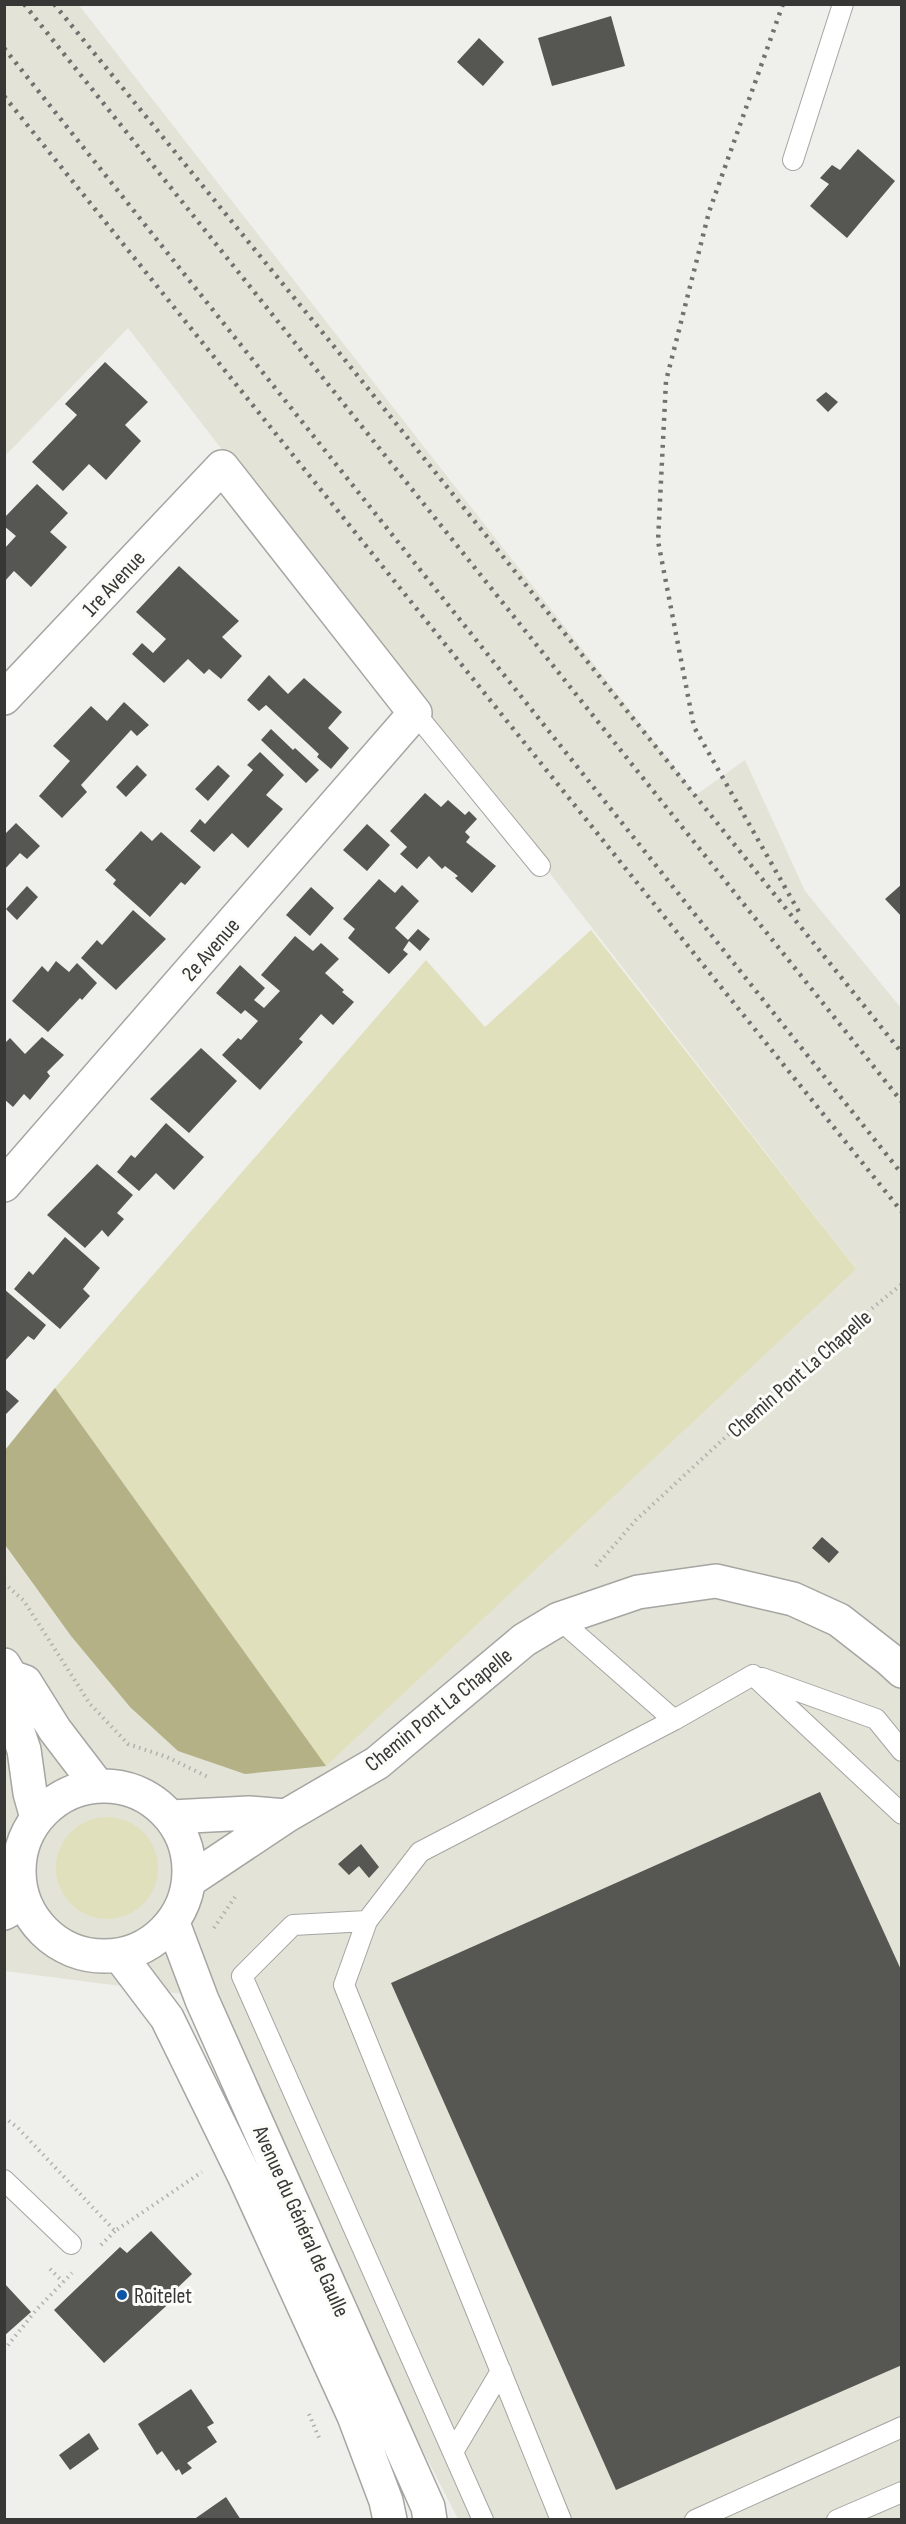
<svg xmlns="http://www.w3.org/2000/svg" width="906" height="2524" viewBox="0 0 906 2524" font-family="'Sofia Sans Condensed',sans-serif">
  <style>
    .built { fill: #e3e3d7 }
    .green { fill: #e1e0bc }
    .forest { fill: #b3b185 }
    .building { fill: #565653 }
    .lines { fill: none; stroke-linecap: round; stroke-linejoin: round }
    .lane-casing { stroke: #a5a5a2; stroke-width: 22 }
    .street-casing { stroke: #a5a5a2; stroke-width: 36 }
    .secondary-casing { stroke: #a5a5a2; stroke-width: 36 }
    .path { stroke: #b1b1ae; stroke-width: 4; stroke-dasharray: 1.5 4.5; stroke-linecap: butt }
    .lane { stroke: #fff; stroke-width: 20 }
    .street { stroke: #fff; stroke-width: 33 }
    .secondary { stroke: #fff; stroke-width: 33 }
    .rail { stroke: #71716f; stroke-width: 4.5; stroke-dasharray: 3 6; stroke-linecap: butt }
    .poi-dot { fill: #0d55a4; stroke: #fcfcf8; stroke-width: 2 }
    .labels { text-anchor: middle; stroke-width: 6; stroke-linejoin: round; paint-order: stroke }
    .street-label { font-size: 22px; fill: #373736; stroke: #fcfcf8 }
    .poi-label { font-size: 22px; fill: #373736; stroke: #fcfcf8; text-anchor: start }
  </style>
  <rect width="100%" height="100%" fill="#efefeb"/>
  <path class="built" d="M78,4L696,795L745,760L805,891L901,1008V2519H458L190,1995L5,1971L4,1545L71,1636L130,1707L856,1269L128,328L5,456V5Z"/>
  <path class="green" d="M591,930L856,1269L326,1766L55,1388L426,960L485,1027Z
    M56 1868a51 51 0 1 1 102 0a51 51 0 1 1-102 0Z"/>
  <path class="forest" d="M55,1388L326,1766L245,1774L178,1751L130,1707L71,1636L5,1545V1450Z"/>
  <path class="building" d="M611,16L625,66L552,86L538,38Z
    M479,38L504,62L483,86L457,62Z
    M858,149L895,181L847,238L810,206L829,184L820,178L832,165L840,170Z
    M105,362L148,402L125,425L141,441L106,480L89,464L63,491L32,462L77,415L65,404Z
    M826,392L838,402L828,412L816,400Z
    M37,484L68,513L50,532L67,547L31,587L14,571L4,582V549L16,536L4,526V518Z
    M179,566L239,621L222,637L242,656L221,679L209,669L204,674L188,659L164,683L132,654L142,643L153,653L166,639L136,612Z
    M269,675L288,694L304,678L342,712L328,728L349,748L331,769L317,757L319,754L266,705L259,711L247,700Z
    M124,702L149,725L137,736L131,730L81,785L87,792L62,818L39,796L70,761L53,746L91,706L107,721Z
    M271,729L293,750L295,748L319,770L306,783L261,740Z
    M260,752L284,775L266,795L283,809L248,848L232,833L214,852L190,831L200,819L205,824L253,770L247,765Z
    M137,765L147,775L126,797L116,787Z
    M218,765L230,776L208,801L195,789Z
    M425,793L441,807L448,800L465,815L469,811L477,819L465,832L470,837L466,842L496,866L472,893L455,878L458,876L445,866L442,869L429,856L417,869L400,854L407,847L390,831Z
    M16,823L40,846L27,859L20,853L4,870V835Z
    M367,824L390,845L367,871L343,850Z
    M141,831L152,841L161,832L201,867L185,885L181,882L150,917L113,884L116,880L105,870Z
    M379,879L395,893L402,885L419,901L395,928L408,940L418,929L430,939L420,951L409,941L403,950L408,954L389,974L348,938L355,929L343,919Z
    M902,884V917L885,899Z
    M27,886L38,897L17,920L6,909Z
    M311,887L334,908L310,936L286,915Z
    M133,910L166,939L116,990L81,958L97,940L102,945Z
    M295,936L313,951L321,943L339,959L325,973L344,990L342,992L354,1002L333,1025L321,1014L299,1039L303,1042L260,1090L222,1055L238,1038L241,1040L258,1021L245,1010L241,1014L216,993L240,965L265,988L254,1000L264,1008L280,991L261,975Z
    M56,961L69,972L77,963L97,983L82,1000L80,998L48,1032L12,1001L42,966L48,972Z
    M42,1037L64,1055L47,1072L50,1076L30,1100L24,1094L13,1107L4,1099V1044L10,1038L25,1054Z
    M201,1048L237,1081L189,1133L150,1099Z
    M166,1123L204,1157L174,1190L156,1173L139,1191L117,1172L131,1155L135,1158Z
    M97,1164L133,1195L117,1213L124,1219L108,1237L102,1230L85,1248L47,1215Z
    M65,1237L100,1268L83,1289L90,1296L60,1329L14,1289L29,1271L33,1275Z
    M4,1289L46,1325L34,1340L28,1336L4,1362Z
    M4,1388L19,1401L4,1416Z
    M822,1537L839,1552L829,1563L812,1548Z
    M820,1792L902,1972V2365L616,2490L391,1983Z
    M361,1844L379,1867L369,1878L359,1866L349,1875L338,1864Z
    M151,2231L192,2274L172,2293L176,2297L104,2363L54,2310L120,2247L127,2253Z
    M4,2283L31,2312L4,2336Z
    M191,2389L214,2423L207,2427L217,2442L187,2463L192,2468L182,2475L179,2469L176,2471L162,2451L157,2455L138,2424Z
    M89,2433L99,2449L70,2470L59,2455Z
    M226,2497L241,2520H193Z"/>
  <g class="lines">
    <defs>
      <path id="lane" d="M793,160L843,4
        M415,713L540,866
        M559,1619L674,1720
        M762,1678L876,1719L902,1751
        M367,1921L293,1925L242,1976L483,2520
        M4,2180L71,2244
        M453,2452L501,2371
        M561,2520L344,1985L367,1921L420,1852L674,1720L753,1675L902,1814
        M695,2520L902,2427
        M837,2520L902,2492"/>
      <path id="street" d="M4,698L222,467L415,713L4,1185
        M171,1817L249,1813L286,1816
        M190,1880L286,1816L377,1763L524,1640L559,1619L638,1592L716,1581L793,1599L839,1620L889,1659L902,1671
        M4,1913L24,1902"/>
      <path id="secondary" d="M4,1665L11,1677L8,1702L24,1750L30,1793L37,1818
        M11,1677L25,1682L55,1730L97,1785
        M19 1871a85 85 0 1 1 170 0a85 85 0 1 1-170 0Z
        M173,1923L202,2000L428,2507L430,2520
        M120,1956L167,2018L244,2175L354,2416L386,2501L390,2520"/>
    </defs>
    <use href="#lane" class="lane-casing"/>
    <use href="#street" class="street-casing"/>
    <use href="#secondary" class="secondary-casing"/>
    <path class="path" d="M596,1566L636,1520L812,1357L902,1284
      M4,1583L24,1601L90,1704L128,1744L167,1757L208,1777
      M214,1928L235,1897
      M4,2117L18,2128L115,2231L202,2172
      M101,2245L115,2231
      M50,2269L63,2282
      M4,2350L37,2309L72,2273
      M309,2414L320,2440"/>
    <use href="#lane" class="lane"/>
    <use href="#street" class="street"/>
    <use href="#secondary" class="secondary"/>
    <path class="rail" d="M24,4L902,1102
      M54,4L345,360L902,1053
      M783,4L709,212L666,381L658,541L694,727L799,912
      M4,48L902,1174
      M4,96L902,1212"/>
  </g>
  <circle class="poi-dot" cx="122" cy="2295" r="6"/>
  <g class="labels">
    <g class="street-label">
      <text transform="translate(113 583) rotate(-47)" y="8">1re Avenue</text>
      <text transform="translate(210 949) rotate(-49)" y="8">2e Avenue</text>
      <text transform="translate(799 1373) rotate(-41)" y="8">Chemin Pont La Chapelle</text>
      <text transform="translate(438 1709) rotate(-39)" y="8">Chemin Pont La Chapelle</text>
      <text transform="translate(302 2221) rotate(66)" y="8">Avenue du Général de Gaulle</text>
    </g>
    <g class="poi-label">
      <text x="134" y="2303">Roitelet</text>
    </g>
  </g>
  <rect width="906" height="2524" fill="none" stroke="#373736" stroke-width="12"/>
</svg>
